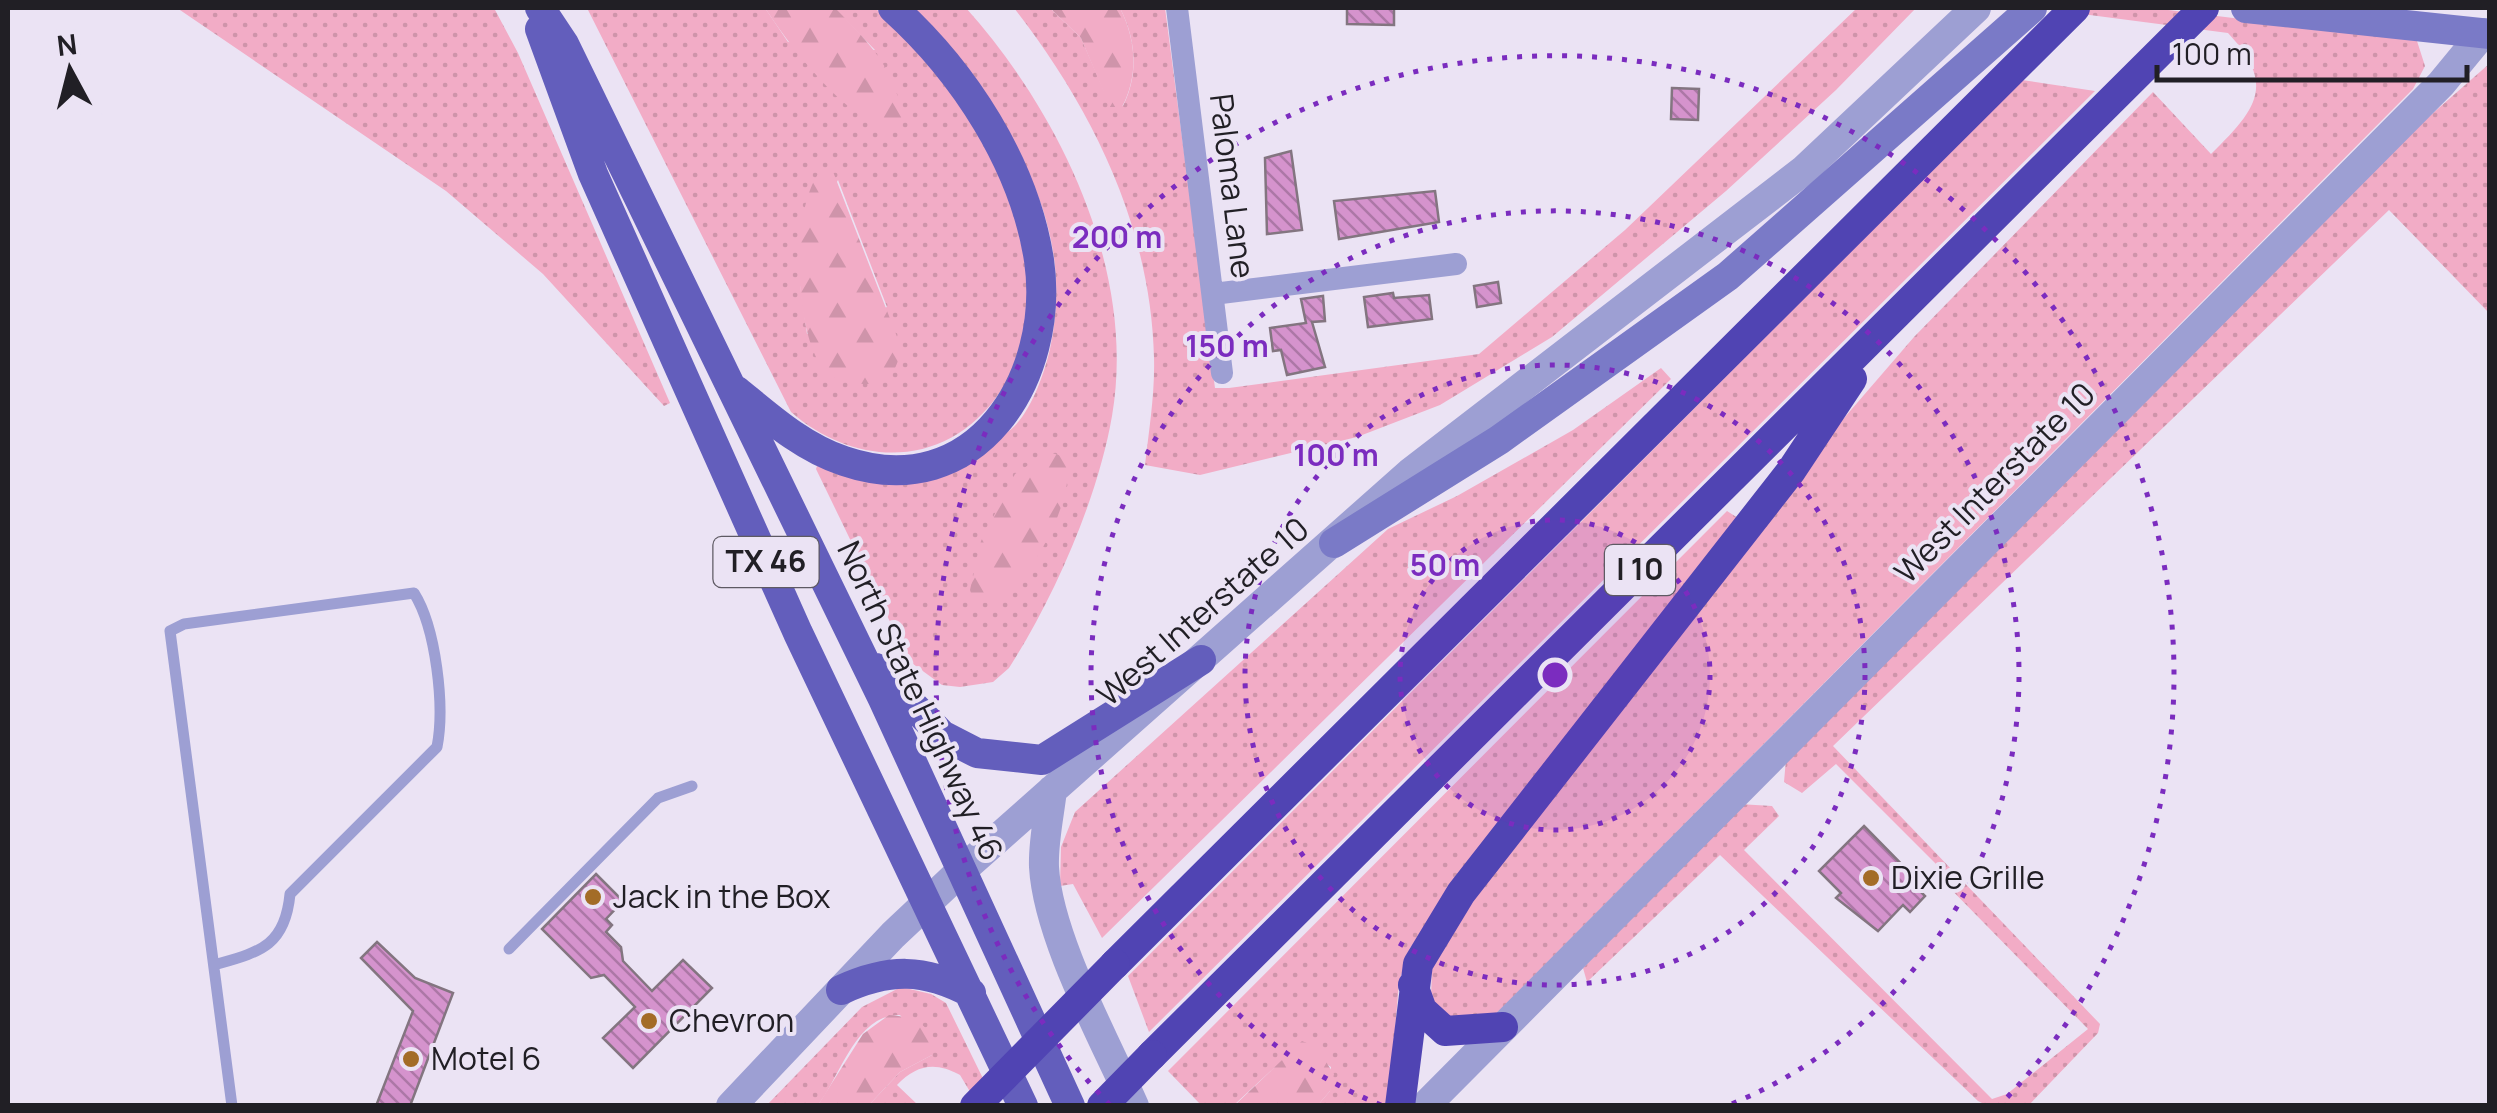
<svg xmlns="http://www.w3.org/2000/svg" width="2497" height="1113" viewBox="0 0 2497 1113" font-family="Manrope,sans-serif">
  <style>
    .grass { fill: url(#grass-dots); fill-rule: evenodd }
    .forest { fill: url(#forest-firs) }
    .building { fill: url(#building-back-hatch); stroke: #837580; stroke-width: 2.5 }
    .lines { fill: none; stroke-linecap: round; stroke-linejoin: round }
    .service { stroke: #9d9fd3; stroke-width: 11 }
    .minor { stroke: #9d9fd3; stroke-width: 22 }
    .tertiary { stroke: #9d9fd3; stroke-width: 30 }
    .secondary { stroke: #7a7ac7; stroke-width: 30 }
    .primary { stroke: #635ebc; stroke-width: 30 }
    .motorway { stroke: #5044b3; stroke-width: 30 }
    .motorway-bridge { stroke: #5044b3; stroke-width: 30 }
    .ring { fill: none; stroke: #7b2cbf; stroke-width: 5; stroke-dasharray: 5 10 }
    .poi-dot { fill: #a36c27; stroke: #ebe3f4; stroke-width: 4 }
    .labels { text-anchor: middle; stroke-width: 8; stroke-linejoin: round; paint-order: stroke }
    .shield { fill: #ebe3f4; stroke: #5e5a63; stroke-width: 2.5 }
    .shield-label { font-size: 30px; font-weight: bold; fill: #211f25 }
    .street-label { font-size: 32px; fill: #211f25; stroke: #ebe3f4 }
    .poi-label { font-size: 32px; fill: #211f25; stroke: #ebe3f4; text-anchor: start }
    .centre { fill: #7b2cbf; stroke: #ebe3f4; stroke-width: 5 }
    .ring-label { font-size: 30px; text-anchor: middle; font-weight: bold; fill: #7b2cbf; stroke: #ebe3f4; stroke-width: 8; stroke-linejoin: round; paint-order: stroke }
  </style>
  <defs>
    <pattern id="grass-dots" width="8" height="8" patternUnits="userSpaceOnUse" patternTransform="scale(2.5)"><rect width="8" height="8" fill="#f2acc6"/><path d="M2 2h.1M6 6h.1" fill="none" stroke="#cf94aa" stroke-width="1.8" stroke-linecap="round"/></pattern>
    <pattern id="forest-firs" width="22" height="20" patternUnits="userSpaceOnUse" patternTransform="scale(2.5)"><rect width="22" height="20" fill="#f2acc6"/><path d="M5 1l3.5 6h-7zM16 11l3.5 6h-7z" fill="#cf94aa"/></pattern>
    <pattern id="building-back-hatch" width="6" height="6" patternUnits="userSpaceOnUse" patternTransform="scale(2.5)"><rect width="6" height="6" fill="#d593cd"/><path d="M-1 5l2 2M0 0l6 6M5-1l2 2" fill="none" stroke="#ac77a6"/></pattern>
  </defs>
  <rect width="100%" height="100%" fill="#ebe3f4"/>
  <path class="grass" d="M177,8H494L518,53L670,403L664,406L543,274L446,191Z
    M587,8H765L788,42L875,50L834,8H875C921,50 994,136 1011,196C1016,213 1018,231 1022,248C1025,262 1031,279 1030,293C1029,313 1027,341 1021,361C1017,372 1007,383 1000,392C949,468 858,470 791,412ZM838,180L887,307L807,334L800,285L802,245Z
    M914,8H966C1060,113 1137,271 1112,416C1098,498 1054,598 1009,668L993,682L960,687L942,685L909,661L816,469L817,466C865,478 903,460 951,448C967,444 988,442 1003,435C1028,422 1044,375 1050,349C1080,207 996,112 914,8Z
    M1014,8H1050L1081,38L1111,107L1123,106C1139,74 1136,39 1120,8H1165L1215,388H1229L1479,354L1625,230L1857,8H1916L1836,90L1726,191L1552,337L1440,405L1357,437L1200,475L1145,465C1149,430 1155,393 1154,358C1151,227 1092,108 1014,8Z
    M2036,8H2152L2404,39L2417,41L2425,66L2413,89L1498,1012L1481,1020L1448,1018L1431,998L1432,967L1465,907L1832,432L1914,337L2153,92L2211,154C2256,110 2277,85 2228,33Z
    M2489,64V313L2389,210L1833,746L2100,1024L2098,1033L2029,1105H1986L1978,1101L1720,855L1587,982L1583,968L1739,804L1772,806L1779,816L1744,850L1992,1099L2007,1094L2088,1029L1937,875L1942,870L1836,764L1802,793L1784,782L1786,759L2416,128Z
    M2022,80L2095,91L1149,1032L1128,976Z
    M1661,368L1671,379L1102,938L1073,884L1060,886L1061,847L1075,812L1388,529L1457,496L1573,430Z
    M1727,511L1741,520L1410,948L1399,982L1389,1105H1318L1330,1091L1331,1067L1325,1063L1275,1067L1234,1105H1201L1168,1071Z
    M901,987L931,994L946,1003L996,1105H978L960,1075C935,1061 916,1065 897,1085L918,1105H869L900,1072L932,1055L900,1015C856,1014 840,1077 818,1105L766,1106L862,1007Z"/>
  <path class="forest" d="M765,8L836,9C871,45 895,68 903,120L896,131C849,125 790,46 765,8Z
    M1050,8H1120C1136,40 1139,74 1122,107H1110L1081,38Z
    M832,169L901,347C898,366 892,383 870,384C852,384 832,382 821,366C794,325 790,208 821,170Z
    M1048,452L1062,456L1069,465C1067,515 1035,570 999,603L974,602L970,590L981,541L1015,474Z
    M889,1015C912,1016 940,1027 932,1055L900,1072L869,1105H818L863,1034Z
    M1302,1041L1316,1047L1334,1074L1330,1091L1318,1105H1235Z"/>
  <path class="building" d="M1347,8H1394V25L1347,24Z
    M1672,88L1699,89L1698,120L1671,119Z
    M1291,151L1302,230L1267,234L1265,158Z
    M1435,191L1439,222L1339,239L1334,201Z
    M1498,282L1501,303L1477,307L1474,286Z
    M1393,293L1394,298L1429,295L1432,319L1368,327L1364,297Z
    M1323,296L1325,321L1312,322L1325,367L1287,375L1281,350L1273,351L1270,328L1306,323L1301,299Z
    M1864,826L1923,886L1919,890L1925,896L1910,912L1903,905L1878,931L1836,898L1841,893L1819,871Z
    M596,874L623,901L606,919L612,925L606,932L621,947L623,961L652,991L683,960L712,988L633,1068L603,1038L635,1007L604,975L591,978L542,929Z
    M377,942L415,978L453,993L410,1106H376L413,1011L361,958Z"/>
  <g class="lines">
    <path class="service" d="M509,949L658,798L692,786
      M214,965C259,952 285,947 290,894L437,747C445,706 436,628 414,593L184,624L170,631L232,1106"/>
    <path class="minor" d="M1177,8L1222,373
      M1213,294L1456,264"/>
    <path class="tertiary" d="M1052,790C1049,816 1043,842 1044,867C1048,938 1105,1040 1134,1106
      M731,1106L893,935L961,871L1410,473L1804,170L1976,8
      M1425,1106L2441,84L2483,33"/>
    <path class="secondary" d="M2246,8L2490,34
      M1334,543L1499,440L1728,276L2032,8"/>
    <path class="primary" d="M540,8L564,44L883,699L1070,1106
      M540,29L593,174L798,633L1023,1106
      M737,391C770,418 802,447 844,461C976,506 1056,377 1039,260C1024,164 964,72 893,8
      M876,668L942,735L977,753L1042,760L1201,660
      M841,990C889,968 924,968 971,993"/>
    <path class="motorway" d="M1115,964L2075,8
      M1413,985L1422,1010L1445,1031L1503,1027
      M1152,1055L2204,8
      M1400,1106L1418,964L1461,893L1791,471L1852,379"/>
    <path class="motorway-bridge" d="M975,1106L1115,964
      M1102,1106L1152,1055"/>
  </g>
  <circle cx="1555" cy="675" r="155" fill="#7b2cbf" fill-opacity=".12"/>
  <g class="ring">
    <circle cx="1555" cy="675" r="155"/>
    <circle cx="1555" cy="675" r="310"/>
    <path d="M1381 1105A464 464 0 1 1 1729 1105"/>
    <path d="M1110 1105A619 619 0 1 1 2000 1105"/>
  </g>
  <g class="poi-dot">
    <circle cx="1871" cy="878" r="10"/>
    <circle cx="593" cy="897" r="10"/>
    <circle cx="649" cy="1021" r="10"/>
    <circle cx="411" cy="1059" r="10"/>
  </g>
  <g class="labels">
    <g class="shield">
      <rect x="713.5" y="537" width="105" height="50" rx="8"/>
      <rect x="1605" y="545" width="70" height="50" rx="8"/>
    </g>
    <g class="shield-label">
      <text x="766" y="572">TX 46</text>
      <text x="1640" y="580">I 10</text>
    </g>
    <g class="street-label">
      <text transform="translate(1232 186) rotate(83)" y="11">Paloma Lane</text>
      <text transform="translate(1995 483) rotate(-45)" y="11">West Interstate 10</text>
      <text transform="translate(1203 612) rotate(-41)" y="11">West Interstate 10</text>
      <text transform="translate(920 701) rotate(65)" y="11">North State Highway 46</text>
    </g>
    <g class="poi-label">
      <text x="1891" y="889">Dixie Grille</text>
      <text x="613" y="908">Jack in the Box</text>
      <text x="669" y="1032">Chevron</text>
      <text x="431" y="1070">Motel 6</text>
    </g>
  </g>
  <circle cx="1555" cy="675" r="15" class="centre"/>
  <g class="ring-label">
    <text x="1117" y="248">200 m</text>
    <text x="1227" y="357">150 m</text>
    <text x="1336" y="466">100 m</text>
    <text x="1445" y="576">50 m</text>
  </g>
  <rect width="2497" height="1113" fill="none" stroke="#211f25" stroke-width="20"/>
  <g transform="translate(70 70) rotate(353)" stroke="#ebe3f4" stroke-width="8" paint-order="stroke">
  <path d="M0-8L18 38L0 25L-18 38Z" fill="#211f25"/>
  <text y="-15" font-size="28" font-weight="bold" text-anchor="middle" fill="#211f25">N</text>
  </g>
  <path d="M2157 65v15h310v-15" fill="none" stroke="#211f25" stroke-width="5"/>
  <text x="2172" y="65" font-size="30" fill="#211f25" stroke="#ebe3f4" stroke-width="8" paint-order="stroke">100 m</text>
</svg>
